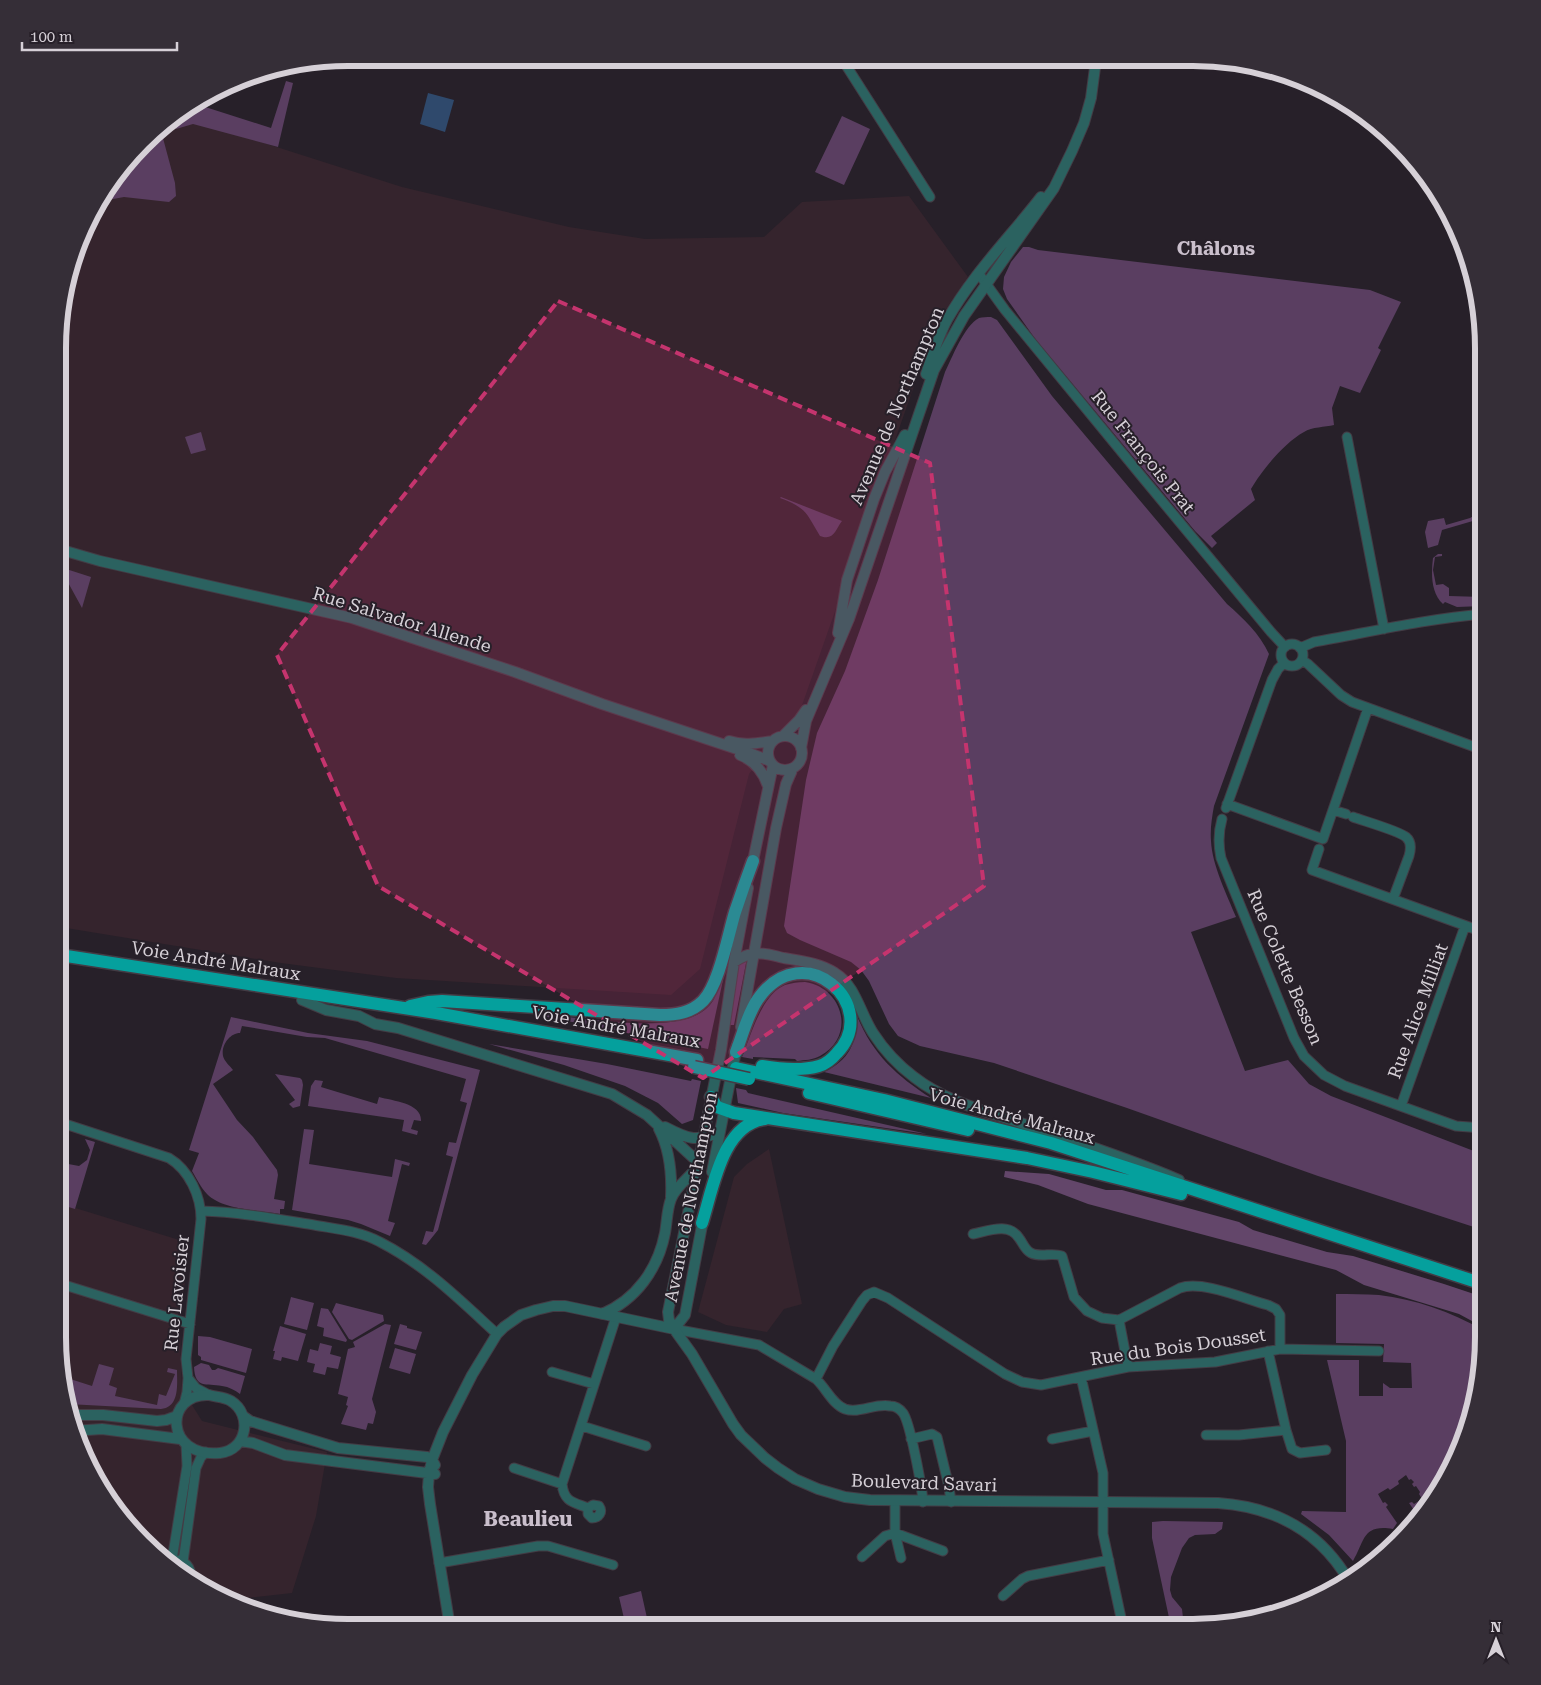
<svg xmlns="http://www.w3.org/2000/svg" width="1541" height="1685" viewBox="0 0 1541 1685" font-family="'Roboto Serif',serif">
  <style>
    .commercial { fill: #35242d }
    .green { fill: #5a3e61 }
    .forest { fill: #63466a }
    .water { fill: #2f496c }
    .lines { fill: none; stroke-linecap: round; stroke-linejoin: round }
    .minor-casing { stroke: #433c45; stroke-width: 11 }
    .tertiary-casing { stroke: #433c45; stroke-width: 12 }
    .primary-casing { stroke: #433c45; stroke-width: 15 }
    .minor { stroke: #2b6260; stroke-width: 9 }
    .tertiary { stroke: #2b6260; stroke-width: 10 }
    .primary { stroke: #05a09d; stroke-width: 12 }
    .primary-bridge-casing { stroke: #433c45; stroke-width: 15; stroke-linecap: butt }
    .primary-bridge { stroke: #05a09d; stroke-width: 12 }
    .marked { fill: #c5346e; fill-opacity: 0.2; stroke: #c5346e; stroke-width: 4; stroke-dasharray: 10 6; stroke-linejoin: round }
    .labels { text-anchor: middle; stroke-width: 4; stroke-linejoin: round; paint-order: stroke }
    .street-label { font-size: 18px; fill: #d6d0d7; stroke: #272029 }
    .neighbourhood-label { font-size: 19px; font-weight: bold; fill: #cabfcc; stroke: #272029 }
    .quarter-label { font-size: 20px; font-weight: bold; fill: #cabfcc; stroke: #272029 }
    .rim { fill: none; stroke: #d6d0d7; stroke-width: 6 }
  </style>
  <rect width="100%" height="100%" fill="#272029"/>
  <path class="commercial" d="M180,116L402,187L569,227L645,239L764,237L802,202L909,196L968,277L942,315L933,332L800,711L749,774L700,969L671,995L396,978L281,963L60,927L63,292L96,203L157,129Z
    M769,1149L802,1304L784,1309L767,1332L726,1325L698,1312L734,1177L747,1164Z
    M59,1203L189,1243L180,1329L182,1389L202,1421L327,1452L316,1516L292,1593L230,1600L203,1589L156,1555L106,1498L73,1430L58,1356Z"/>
  <path class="green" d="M286,81L293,83L278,147L193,124L176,129L173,120L199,105L271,128Z
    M842,116L870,129L844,185L815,172Z
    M160,127L175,183L176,196L169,202L124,197L97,202L157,129Z
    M1023,247H1029L1038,250L1370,290L1401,302L1378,348L1381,350L1360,393L1340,386L1332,408L1334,425C1325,427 1312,427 1304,432C1284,443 1262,470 1251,489L1255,500L1211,536L1217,543L1212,548L1195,531L1036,340L1007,299L1003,289L1004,277L1011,262Z
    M991,317L997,320L1052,396L1227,604C1243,618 1260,634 1269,654L1214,806C1212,817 1210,829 1211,841C1212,865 1227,895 1236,917L1191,932L1245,1071L1288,1060L1309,1084L1331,1096L1479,1153L1483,1152V1230L1318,1176L1127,1108L994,1063L920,1046L898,1036L889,1024L869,981L861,970L851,962L800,940L787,933L784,926L806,780L817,733L845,671L878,580L945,372C952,358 964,326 979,318C982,317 987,317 991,317Z
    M201,432L206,450L191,454L185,437Z
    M781,497L842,521C835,530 834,541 820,536C806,513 807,508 780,498Z
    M1483,511V518L1442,530L1438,545L1428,548L1425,532L1428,521L1444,518L1446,525L1470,518Z
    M1438,554H1442V556L1435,557L1433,570L1436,585L1443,584L1449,588V596L1483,597V606L1457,607L1445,602L1443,604C1431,593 1431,574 1433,558Z
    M63,568L91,577L82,608L65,577L62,575Z
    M726,954L728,957L708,1049L537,1015C578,1014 691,1043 714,999Z
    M747,958L734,1025H730L738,965Z
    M805,982C844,988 856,1037 820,1056C813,1060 805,1060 797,1061L795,1059L753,1057V1059L742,1057C751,1035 762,994 785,985C792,983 798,982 805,982Z
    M857,1016C873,1055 897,1076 931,1098L824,1072C849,1060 857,1043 857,1016Z
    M231,1017L308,1033L367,1041L480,1070L438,1230L426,1245L422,1244L426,1231L433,1232L453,1157L446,1155L449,1142L456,1143L467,1103L460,1101L466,1079L325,1038L307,1037L242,1026L240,1033C230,1033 221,1045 223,1056C224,1061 230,1066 233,1070L213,1084L237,1120L253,1137L277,1170L278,1175L274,1199L285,1201L284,1209H280V1214C259,1210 222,1210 207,1194C201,1188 197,1179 192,1171L199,1153L189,1150Z
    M489,1044L607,1064L691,1081L692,1079L701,1081L693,1120L682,1124L658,1103L625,1086L564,1065Z
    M275,1074L300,1078L302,1080L303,1085L300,1106L293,1108L289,1104L295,1100Z
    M315,1080L323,1081L321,1087L377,1104L379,1097C393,1101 422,1103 421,1121L414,1120L411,1129L418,1131L417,1135L402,1131L404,1120L308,1106L311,1086Z
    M736,1088L746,1090L748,1093L927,1134L783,1113L738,1103Z
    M304,1129L314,1130L309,1164L392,1177L395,1159L410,1163L409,1166L402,1164L388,1221L395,1223L390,1236L361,1224L348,1220L292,1210Z
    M85,1139L95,1142L75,1209L59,1204V1175L63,1163L79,1166L87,1160L90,1150Z
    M1336,1294C1350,1294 1365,1294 1379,1295C1415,1299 1451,1312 1483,1330V1356L1474,1412L1445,1482L1418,1516L1409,1503L1412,1502L1414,1504L1422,1499L1419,1494L1420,1492L1416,1486L1414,1487L1412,1484L1414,1482L1411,1479L1409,1480L1406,1475L1398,1481L1399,1484L1390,1490L1388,1488L1378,1494L1383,1503L1385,1502L1388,1505L1386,1507L1397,1523L1393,1529C1362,1524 1365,1541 1353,1561L1329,1535L1301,1514L1302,1511L1346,1512V1441L1327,1360H1359V1396H1383V1383L1390,1388H1412L1411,1363L1383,1362L1384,1344L1336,1343Z
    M291,1297L314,1303L307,1330L284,1324Z
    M336,1303L383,1315L384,1321L352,1340L349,1339L332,1312Z
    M321,1308L328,1309L347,1340L346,1342L323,1336L324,1328L317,1326Z
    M385,1324L391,1325L372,1399L376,1412L373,1424L368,1423L366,1430L341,1424L348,1406L346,1405L348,1397L338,1394L348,1349L355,1347L353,1342Z
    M400,1324L407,1326V1328L422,1332L416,1350L394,1344Z
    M280,1326L306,1334L298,1361L282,1357L281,1361L273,1359L275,1351H273Z
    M198,1336L210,1337L252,1349L246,1373L201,1360V1357L198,1355Z
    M320,1343L332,1346L330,1354L341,1357L338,1369L327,1367L325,1375L313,1372L315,1364L307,1362L310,1349L318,1351Z
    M395,1348L416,1354L410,1374L389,1368Z
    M201,1363L209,1365L212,1370H215L218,1368L245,1376L240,1394C235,1390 229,1387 222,1386C206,1383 195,1389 194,1367Z
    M99,1364L114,1368L109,1385L117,1388L115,1396L157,1405L159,1394L166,1396L175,1374L167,1372L168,1368L177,1370C177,1384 180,1407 161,1409L68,1404L64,1377L92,1386Z
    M1163,1521L1223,1522L1222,1529L1215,1534L1195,1535L1189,1538L1182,1548L1171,1577L1170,1590L1172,1597L1182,1609L1184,1627H1171L1152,1538V1522Z
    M641,1591L649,1627H626L619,1597Z"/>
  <path class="forest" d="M1005,1171L1049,1174L1106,1190H1122L1239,1222L1253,1230L1327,1252L1353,1256L1444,1284L1483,1297V1327L1459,1314L1364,1285L1336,1270L1088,1204L1038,1185L1004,1177Z"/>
  <path class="water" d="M428,93L454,100L445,132L420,124Z"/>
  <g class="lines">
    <defs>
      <path id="minor" d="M842,59L930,197
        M979,274L1005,310L1143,478L1271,632L1285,647
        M1347,437L1384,629
        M1281 655a11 11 0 1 1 22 0a11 11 0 1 1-22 0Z
        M1300,648L1314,642C1370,632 1426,619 1483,614
        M1302,660L1308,664L1341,695L1352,702L1483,750
        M1227,804L1323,839L1368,708
        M1226,808L1272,680L1278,669L1284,663
        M1333,810L1346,814
        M1353,817C1364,821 1399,831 1406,837C1412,842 1411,849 1409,856L1393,899
        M1222,819C1218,833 1218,844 1221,858L1294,1038L1304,1056L1324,1075L1345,1086L1456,1126L1483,1128
        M1319,849L1312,870L1483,932
        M1401,1106L1465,926
        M59,1122L169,1158C189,1170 201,1196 201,1219L186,1359L188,1378L187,1392L184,1404
        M201,1211C239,1212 277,1219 314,1225C336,1229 360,1231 380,1242C425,1265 460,1300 497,1334
        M973,1234C988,1231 1009,1222 1019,1238C1023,1243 1025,1250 1031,1253C1041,1258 1052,1252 1062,1256L1074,1297L1087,1311L1102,1318L1119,1320L1180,1288C1202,1280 1245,1299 1268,1305L1276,1309L1280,1315V1349
        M58,1283L190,1324
        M1119,1320L1128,1367
        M674,1329L759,1345L816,1379L833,1346L862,1301L867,1295L874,1292L888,1298L1005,1374L1022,1382L1041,1385L1128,1367L1215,1362L1280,1349L1379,1351
        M1268,1351L1286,1430L1292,1449L1300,1453L1326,1450
        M552,1372L594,1384
        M1081,1377L1103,1473V1534L1123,1627
        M188,1378L196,1388L209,1395
        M816,1379C826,1388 832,1404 845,1409C859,1414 875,1403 890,1406C895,1406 900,1409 903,1413C910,1422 922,1487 923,1502
        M582,1426L646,1446
        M1206,1435H1239L1286,1430
        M911,1439L932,1434L937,1437L949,1487L951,1502
        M1052,1439L1093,1431
        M514,1468L562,1484L616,1317
        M562,1484C564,1502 573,1502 588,1508V1514L592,1518C599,1518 603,1512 599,1506L593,1505L588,1508
        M895,1501V1533L901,1558
        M862,1557L885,1536L895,1533L943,1551
        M172,1560L187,1466L186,1445
        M179,1560C188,1563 192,1570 190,1579
        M183,1562L196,1468L201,1457L206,1452
        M439,1563L538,1546H548L613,1565
        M1003,1596L1022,1579L1028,1576L1109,1560"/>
      <path id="tertiary" d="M926,374C932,356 938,337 947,320C972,275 1010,237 1041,197
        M62,550L100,561L352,618L515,672L602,704L749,753L770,761
        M838,633L847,580L874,499L885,472L905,435
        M768 753a17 17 0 1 1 34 0a17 17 0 1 1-34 0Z
        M783,736L799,720L806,710
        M729,741C743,746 759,743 773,741
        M801,748L806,721L849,619L934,370L964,316L1054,188L1072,151L1084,123L1091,98L1096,60
        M740,755C755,761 763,771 768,786
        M752,866L773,765
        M748,888L734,962L721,1050L668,1312L669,1320L674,1329L692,1354L733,1424L741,1435L765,1458L778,1468L795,1479L818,1489L845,1497L870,1500L1218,1503C1275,1507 1320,1531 1349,1581
        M734,962C754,949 762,953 784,958C801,961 820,963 835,973C856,986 860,1013 873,1033C884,1050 898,1065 914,1077C943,1100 981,1110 1015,1121C1070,1140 1126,1157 1179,1180
        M302,1000L326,1010L359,1016L375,1024L398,1028L612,1094L647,1115L698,1162
        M741,1027L776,828L786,784L793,768
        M665,1127C688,1139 695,1142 720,1132
        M659,1129C670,1150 672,1173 671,1197
        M712,1172L737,1046
        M602,1314C636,1300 658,1269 665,1233C667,1222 667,1209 671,1199C675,1188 687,1179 695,1170
        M674,1329L685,1315L704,1215
        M209,1395C216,1397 225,1397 231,1401C253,1415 247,1450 220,1453C164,1458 164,1393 209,1395Z
        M70,1415H103L157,1421L166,1420L177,1416
        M243,1416L250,1421L338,1448L427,1457L432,1460L435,1465
        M73,1431L102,1429L180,1439
        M240,1441L253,1443L285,1455L435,1474
        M450,1627L430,1504L428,1487L429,1474L432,1460L443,1432L472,1375L497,1334L504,1327L521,1315L536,1310L553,1306H565L674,1329"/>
      <path id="primary" d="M60,955L436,1013L697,1060
        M410,1006L428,1002L442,1001L660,1015C676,1015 691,1013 703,1001C719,985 728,935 735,912C741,894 747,877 753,861
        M736,1052C743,1034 747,1015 758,999C804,934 882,1006 837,1053C832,1059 826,1064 819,1066C802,1071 780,1069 762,1066
        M736,1068L884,1100L1051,1143L1483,1284
        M809,1093L968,1130
        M711,1097L717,1107L734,1113L1027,1158L1093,1172L1181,1194
        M702,1223C713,1189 722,1124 765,1119"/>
    </defs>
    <use href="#minor" class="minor-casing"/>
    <use href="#tertiary" class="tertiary-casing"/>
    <use href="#primary" class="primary-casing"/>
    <use href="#minor" class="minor"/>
    <use href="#tertiary" class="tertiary"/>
    <use href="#primary" class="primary"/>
    <defs>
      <path id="primary-bridge" d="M694,1067L749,1079"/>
    </defs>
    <use href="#primary-bridge" class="primary-bridge-casing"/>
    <use href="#primary-bridge" class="primary-bridge"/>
  </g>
  <path class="marked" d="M558,301L930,463L984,886L703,1078L378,886L277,655Z"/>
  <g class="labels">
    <g class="street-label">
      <text transform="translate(897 406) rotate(-67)" y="6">Avenue de Northampton</text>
      <text transform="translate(1143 452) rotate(51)" y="6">Rue François Prat</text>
      <text transform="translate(402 620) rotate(17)" y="6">Rue Salvador Allende</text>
      <text transform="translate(216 961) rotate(9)" y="6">Voie André Malraux</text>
      <text transform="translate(1285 967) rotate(67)" y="6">Rue Colette Besson</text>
      <text transform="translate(1418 1011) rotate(-70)" y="6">Rue Alice Milliat</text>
      <text transform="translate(616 1027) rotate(10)" y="6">Voie André Malraux</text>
      <text transform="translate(1012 1116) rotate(15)" y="6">Voie André Malraux</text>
      <text transform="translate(691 1197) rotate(-79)" y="6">Avenue de Northampton</text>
      <text transform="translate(177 1293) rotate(-84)" y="6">Rue Lavoisier</text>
      <text transform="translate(1178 1347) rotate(-8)" y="6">Rue du Bois Dousset</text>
      <text transform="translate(924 1483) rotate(2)" y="6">Boulevard Savari</text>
    </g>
    <g class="neighbourhood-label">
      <text x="1216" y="255">Châlons</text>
    </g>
    <g class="quarter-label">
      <text x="528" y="1526">Beaulieu</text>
    </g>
  </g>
  <path d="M0 0H1541V1685H0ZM348 66H1193A282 282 0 0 1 1475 348V1337A282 282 0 0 1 1193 1619H348A282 282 0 0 1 66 1337V348A282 282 0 0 1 348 66Z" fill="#352e37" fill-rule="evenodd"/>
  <path class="rim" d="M348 66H1193A282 282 0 0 1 1475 348V1337A282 282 0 0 1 1193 1619H348A282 282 0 0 1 66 1337V348A282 282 0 0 1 348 66Z"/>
  <g transform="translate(1496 1640)" stroke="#272029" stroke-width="4" paint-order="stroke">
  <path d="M0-4L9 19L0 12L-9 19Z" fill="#d6d0d7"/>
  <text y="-8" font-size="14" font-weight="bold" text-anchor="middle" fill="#d6d0d7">N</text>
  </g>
  <path d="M22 42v8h155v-8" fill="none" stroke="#d6d0d7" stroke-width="2.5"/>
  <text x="30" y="42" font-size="15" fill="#d6d0d7" stroke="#272029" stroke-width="4" paint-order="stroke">100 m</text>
</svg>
